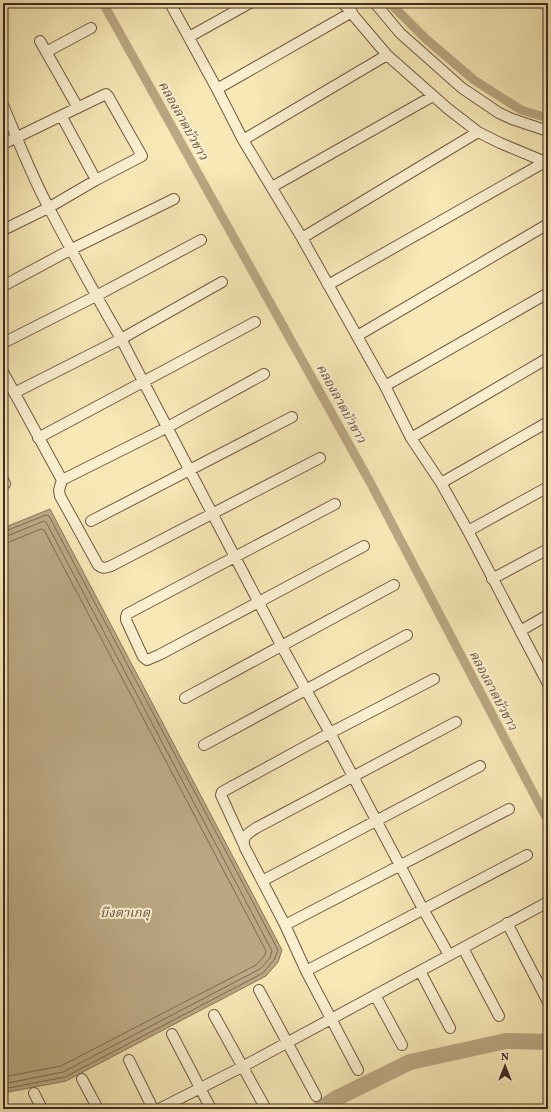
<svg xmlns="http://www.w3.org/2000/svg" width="551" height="1112" viewBox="0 0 551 1112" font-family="Vollkorn,'Noto Serif Thai',serif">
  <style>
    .water { fill: #baa783; stroke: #8a755c }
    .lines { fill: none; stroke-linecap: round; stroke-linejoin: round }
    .shore { stroke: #7e6852; stroke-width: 1 }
    .canal { stroke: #baa783; stroke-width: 9 }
    .river { stroke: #baa783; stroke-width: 16 }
    .minor-casing { stroke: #705a46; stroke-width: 12 }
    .minor { stroke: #faf0d0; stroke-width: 10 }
    .labels { text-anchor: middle; stroke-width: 4; stroke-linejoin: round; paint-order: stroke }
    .water-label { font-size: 13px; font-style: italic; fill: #67503e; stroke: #faf0d0 }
  </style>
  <rect width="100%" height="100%" fill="#f7e8b6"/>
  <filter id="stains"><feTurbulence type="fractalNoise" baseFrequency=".005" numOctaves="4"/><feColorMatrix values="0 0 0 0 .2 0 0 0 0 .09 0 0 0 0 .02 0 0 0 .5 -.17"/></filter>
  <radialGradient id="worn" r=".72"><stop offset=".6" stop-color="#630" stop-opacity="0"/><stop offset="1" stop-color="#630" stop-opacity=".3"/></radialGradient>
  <path class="water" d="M50,509L282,950L278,962L266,976L66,1081L3,1093V528Z"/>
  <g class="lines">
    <path class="shore" d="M3,532L46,515L49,516L278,950L274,960L263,973L65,1077L3,1089
      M3,537L7,536L44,521L46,522L272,951L270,958L260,969L63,1072L3,1084
      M3,543L9,542L41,529L44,530L266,951L265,955L256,965L61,1066L3,1077"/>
    <path class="canal" d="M103,3L370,482L548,821
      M390,3L426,39L474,80L521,110L548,118"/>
    <path class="river" d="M319,1109L335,1099L410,1062L506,1041L548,1042"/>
    <defs>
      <path id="minor" d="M170,3L217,89L243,140L302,238L385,386L411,438L441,483L468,531L548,684
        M343,3L387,55L447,108L478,132L500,143L548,163
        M375,3L400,33L462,88L499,113L512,119L548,131
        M189,37L250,3
        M40,41L78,108
        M46,52L91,28
        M217,89L352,12
        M3,105C18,140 31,175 49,208C72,252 96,296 121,339L281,645L330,733L423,909L449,955
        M62,117L96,180
        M243,140L387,55
        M3,144L106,94L108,96L142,156L96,180L48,208L3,230
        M272,187L433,96
        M302,238L478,132
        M328,285L545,162
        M3,286L72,249L174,199
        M357,336L548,224
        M3,343L96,296L201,240
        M3,372L62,480
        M264,374L166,428L62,480L59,490L60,496L98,565C103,569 105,568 111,566L320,458
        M385,386L548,293
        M14,393L121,339L222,282
        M38,438L255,322
        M411,438L548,358
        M3,480L5,484
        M441,483L548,422
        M335,504L127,614L126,617V620L143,657L147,660L159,655L364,546
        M91,521L292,417
        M468,531L548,487
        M492,579L548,549
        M520,631L548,615
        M185,698L394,585
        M204,745L407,635
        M243,843L221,795L222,792L330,733L434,679
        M262,881L480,766
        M507,923L548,1002
        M285,925L509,809
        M463,948L499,1016
        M306,971L527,855
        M420,971L450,1028
        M259,990L316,1096
        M375,995L402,1045
        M214,1015L266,1109
        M172,1034L211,1109
        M129,1060L153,1109
        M358,1070L306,971L285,925L245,848C241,837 247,834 256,828L456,722
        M82,1079L98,1109
        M34,1093L42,1109
        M159,1109L242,1067L548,902"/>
    </defs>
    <use href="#minor" class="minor-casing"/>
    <use href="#minor" class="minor"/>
  </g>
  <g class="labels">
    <g class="water-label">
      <text transform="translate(184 120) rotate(61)" y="5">คลองลาดบัวขาว</text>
      <text transform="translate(342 403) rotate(61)" y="5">คลองลาดบัวขาว</text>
      <text transform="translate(494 690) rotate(62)" y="5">คลองลาดบัวขาว</text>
      <text x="125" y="917">บึงตาเกตุ</text>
    </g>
  </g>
  <rect width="551" height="1112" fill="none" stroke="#f7e8b6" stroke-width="16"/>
  <rect x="4" y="4" width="543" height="1104" fill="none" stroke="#432a21" stroke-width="2"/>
  <rect x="8" y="8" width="535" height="1096" fill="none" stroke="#432a21"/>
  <g transform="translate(505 1066)" stroke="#faf0d0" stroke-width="3" paint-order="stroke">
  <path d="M0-3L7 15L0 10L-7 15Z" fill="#432a21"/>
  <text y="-6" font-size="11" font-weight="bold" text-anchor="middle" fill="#432a21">N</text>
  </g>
  <rect width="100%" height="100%" filter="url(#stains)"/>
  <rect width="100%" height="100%" fill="url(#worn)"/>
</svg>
